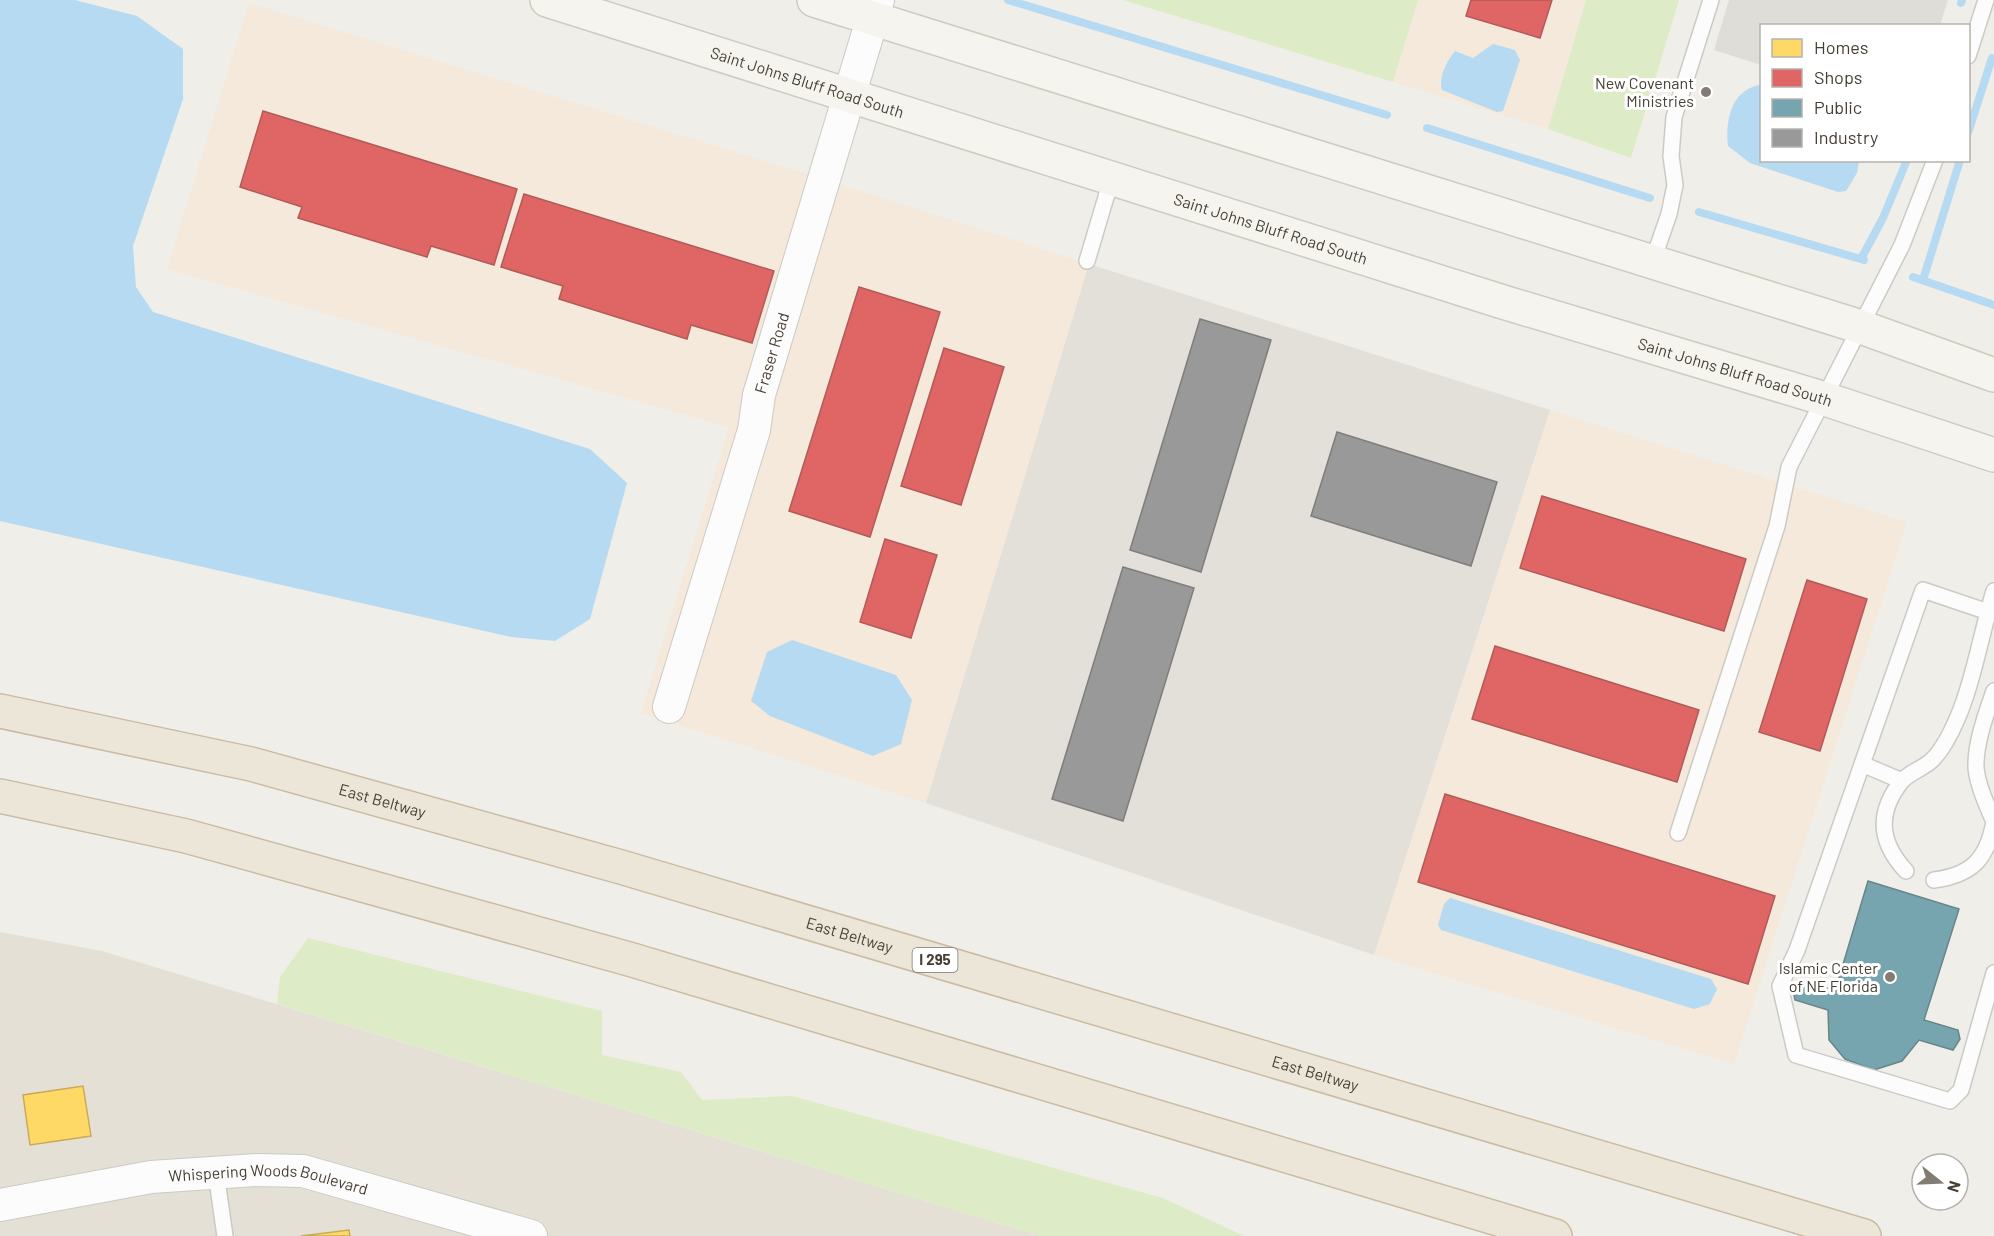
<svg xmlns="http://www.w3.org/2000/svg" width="1994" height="1236" viewBox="0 0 1994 1236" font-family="Barlow,sans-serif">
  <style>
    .residential { fill: #e5e0d5 }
    .commercial { fill: #f4e9da }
    .industrial { fill: #e3dfd9 }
    .green { fill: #ddecc6 }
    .parking { fill: #dfddd8 }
    .water { fill: #b5daf1 }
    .homes { fill: #ffd966; stroke: #c8ab57; stroke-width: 1.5 }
    .shops { fill: #e06666; stroke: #b25a57; stroke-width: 1.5 }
    .public { fill: #76a5af; stroke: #68868a; stroke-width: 1.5 }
    .industry { fill: #999; stroke: #807e7b; stroke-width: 1.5 }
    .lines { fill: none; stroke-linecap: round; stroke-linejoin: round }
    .stream { stroke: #b5daf1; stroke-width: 8 }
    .lane-casing { stroke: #cccac4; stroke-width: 18 }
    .street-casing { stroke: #cccac4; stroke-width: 34 }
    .secondary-casing { stroke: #d0cbbe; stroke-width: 36 }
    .highway-casing { stroke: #cabba2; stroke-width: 36 }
    .lane { stroke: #fdfcfc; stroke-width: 15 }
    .street { stroke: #fdfcfc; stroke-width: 32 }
    .secondary { stroke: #f6f4ee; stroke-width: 33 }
    .highway { stroke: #ece6d8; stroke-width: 33 }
    .poi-dot { fill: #827c73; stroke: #fff; stroke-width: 2 }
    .labels { text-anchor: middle; stroke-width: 6; stroke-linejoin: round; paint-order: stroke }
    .shield { fill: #fff; stroke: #7e7971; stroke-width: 1.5 }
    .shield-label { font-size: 15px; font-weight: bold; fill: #463f34 }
    .street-label { font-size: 16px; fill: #463f34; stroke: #fff }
    .poi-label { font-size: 16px; fill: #463f34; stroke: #fff; text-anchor: end }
  </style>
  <rect width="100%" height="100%" fill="#f0eee8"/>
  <path class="residential" d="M0,932L102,951L1040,1236H0Z"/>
  <path class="commercial" d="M1418,0H1586L1548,129L1393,82Z
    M249,3L807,174L1089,264L926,803L641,713L729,427L167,269Z
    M1550,410L1907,522L1734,1064L1374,955Z"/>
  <path class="industrial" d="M1089,264L1550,410L1374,955L926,803Z"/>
  <path class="green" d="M1123,0H1418L1393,82Z
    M1586,0H1679L1631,158L1548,129Z
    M308,938L602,1011V1055L681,1072L702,1100L792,1096L1163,1198L1244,1236H1040L277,1004L280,977Z"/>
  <path class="parking" d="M1729,0H1948L1940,25L1762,26L1761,65L1714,50Z"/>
  <path class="water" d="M0,0H75L137,16L183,49V99L133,246L136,287L153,312L590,449L627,483L590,619L555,641L511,637L0,521Z
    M1493,44L1515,50L1520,60L1503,111L1497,112L1442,90C1438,77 1447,61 1455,51L1473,58Z
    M1761,84L1762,160L1859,161L1857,173L1846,191L1838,192L1750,163L1728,146C1726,130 1728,103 1744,92C1748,88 1756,86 1761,84Z
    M792,640L896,675L912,700L901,744L873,756L770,716L751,701L767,652Z
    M1450,898L1711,979L1717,989L1710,1004L1694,1009L1441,930L1438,925L1444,904Z"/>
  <path class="homes" d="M83,1086L91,1136L30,1145L23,1095Z
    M349,1230L350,1236H301Z"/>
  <path class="shops" d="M1471,0H1552L1540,38L1466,16Z
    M263,111L517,189L494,265L431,246L427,257L298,218L302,207L240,187Z
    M524,194L774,271L752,343L691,325L687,339L559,299L563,286L501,267Z
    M859,287L940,312L870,537L789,511Z
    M944,348L1004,367L961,505L901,486Z
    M1542,496L1746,559L1724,631L1520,568Z
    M885,539L937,555L911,638L860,622Z
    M1807,580L1867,599L1820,751L1759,732Z
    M1495,646L1699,710L1677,782L1472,719Z
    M1445,794L1775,896L1748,984L1418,882Z"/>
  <path class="public" d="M1868,881L1959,909L1924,1020L1958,1030L1960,1039L1953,1050L1919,1040L1902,1061L1874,1070L1845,1059L1829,1040L1828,1010L1795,1000L1793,990L1803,980L1835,991Z"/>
  <path class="industry" d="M1200,319L1271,340L1201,572L1130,550Z
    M1337,432L1497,482L1471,566L1311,516Z
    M1123,567L1194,588L1123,821L1052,799Z"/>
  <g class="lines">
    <path class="stream" d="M1008,0L1387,115
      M1961,3L1962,0
      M1427,128L1650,198
      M1968,133L1992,58
      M1699,212L1864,260
      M1861,259L1883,218L1907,160
      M1913,277L1994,305
      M1923,280L1960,160"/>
    <defs>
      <path id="lane" d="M1968,56L1986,0
        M1087,261L1112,177
        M1652,263L1669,214L1675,185L1671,156L1674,117L1711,0
        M1994,614L1923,590L1797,950L1780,986L1796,1055L1950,1101L1961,1090L1994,973
        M1994,691C1986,714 1975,744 1976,768C1978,787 1987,805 1994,822
        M1862,764L1902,781
        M1678,833L1777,526L1789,467L1902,245L1935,160
        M1906,871C1880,843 1876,814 1901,782C1908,773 1922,769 1931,761C1942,751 1951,733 1957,719C1973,683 1982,630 1994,591
        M1934,880C1972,875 1987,859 1994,822
        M216,1173L225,1236"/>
      <g id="street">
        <path id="s1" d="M669,707L754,430L759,395L878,0"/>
        <path id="s2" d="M0,1205L151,1177L257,1170L303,1171L531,1236"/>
      </g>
      <g id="secondary">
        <path id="s3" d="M547,0L1503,302L1822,398L1994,455"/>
        <path d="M814,0L1861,327L1994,375"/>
      </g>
      <g id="highway">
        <path id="s4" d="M0,711L251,764L621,867L1864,1236"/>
        <path d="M0,796L186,836L629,959L1555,1236"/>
      </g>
    </defs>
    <use href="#lane" class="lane-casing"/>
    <use href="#street" class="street-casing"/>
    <use href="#secondary" class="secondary-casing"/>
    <use href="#highway" class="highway-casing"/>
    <use href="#lane" class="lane"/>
    <use href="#street" class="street"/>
    <use href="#secondary" class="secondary"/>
    <use href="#highway" class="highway"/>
  </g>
  <g class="poi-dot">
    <circle cx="1706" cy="92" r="6"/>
    <circle cx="1890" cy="977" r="6"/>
  </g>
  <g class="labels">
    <rect class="shield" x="912.5" y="948" width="45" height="24" rx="4.5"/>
    <g class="shield-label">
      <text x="935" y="965">I 295</text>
    </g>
    <g class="street-label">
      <text dy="6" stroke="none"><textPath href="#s3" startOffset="273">Saint Johns Bluff Road South</textPath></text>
      <text dy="6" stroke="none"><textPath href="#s3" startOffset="759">Saint Johns Bluff Road South</textPath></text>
      <text dy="6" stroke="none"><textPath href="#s1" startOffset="369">Fraser Road</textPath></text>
      <text dy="6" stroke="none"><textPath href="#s3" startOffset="1245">Saint Johns Bluff Road South</textPath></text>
      <text dy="6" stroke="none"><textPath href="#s4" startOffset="393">East Beltway</textPath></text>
      <text dy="6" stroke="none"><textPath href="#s4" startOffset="879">East Beltway</textPath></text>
      <text dy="6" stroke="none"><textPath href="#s4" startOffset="1365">East Beltway</textPath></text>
      <text dy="6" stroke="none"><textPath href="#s2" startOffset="272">Whispering Woods Boulevard</textPath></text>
    </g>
    <g class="poi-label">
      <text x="1694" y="89">New Covenant<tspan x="1694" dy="18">Ministries</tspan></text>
      <text x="1878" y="974">Islamic Center<tspan x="1878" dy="18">of NE Florida</tspan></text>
    </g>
  </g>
  <rect x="1760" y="24" width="210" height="138" fill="#ffffff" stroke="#b5b2ae" stroke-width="1.5"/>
  <rect x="1772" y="39" width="30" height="18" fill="#ffd966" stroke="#b5b2ae" stroke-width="1.5"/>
  <text x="1814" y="54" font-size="18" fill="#463f34">Homes</text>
  <rect x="1772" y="69" width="30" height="18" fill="#e06666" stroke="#b5b2ae" stroke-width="1.5"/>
  <text x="1814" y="84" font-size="18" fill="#463f34">Shops</text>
  <rect x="1772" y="99" width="30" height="18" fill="#76a5af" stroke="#b5b2ae" stroke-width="1.5"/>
  <text x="1814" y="114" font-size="18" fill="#463f34">Public</text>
  <rect x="1772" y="129" width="30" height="18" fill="#999999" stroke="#b5b2ae" stroke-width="1.5"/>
  <text x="1814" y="144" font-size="18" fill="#463f34">Industry</text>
  <g transform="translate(1940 1182) rotate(108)"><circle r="28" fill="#ffffff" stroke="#b5b2ae" stroke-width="1.5"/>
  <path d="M0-4.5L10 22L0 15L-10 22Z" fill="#827c73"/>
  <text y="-9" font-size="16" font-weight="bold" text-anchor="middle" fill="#463f34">N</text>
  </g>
</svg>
